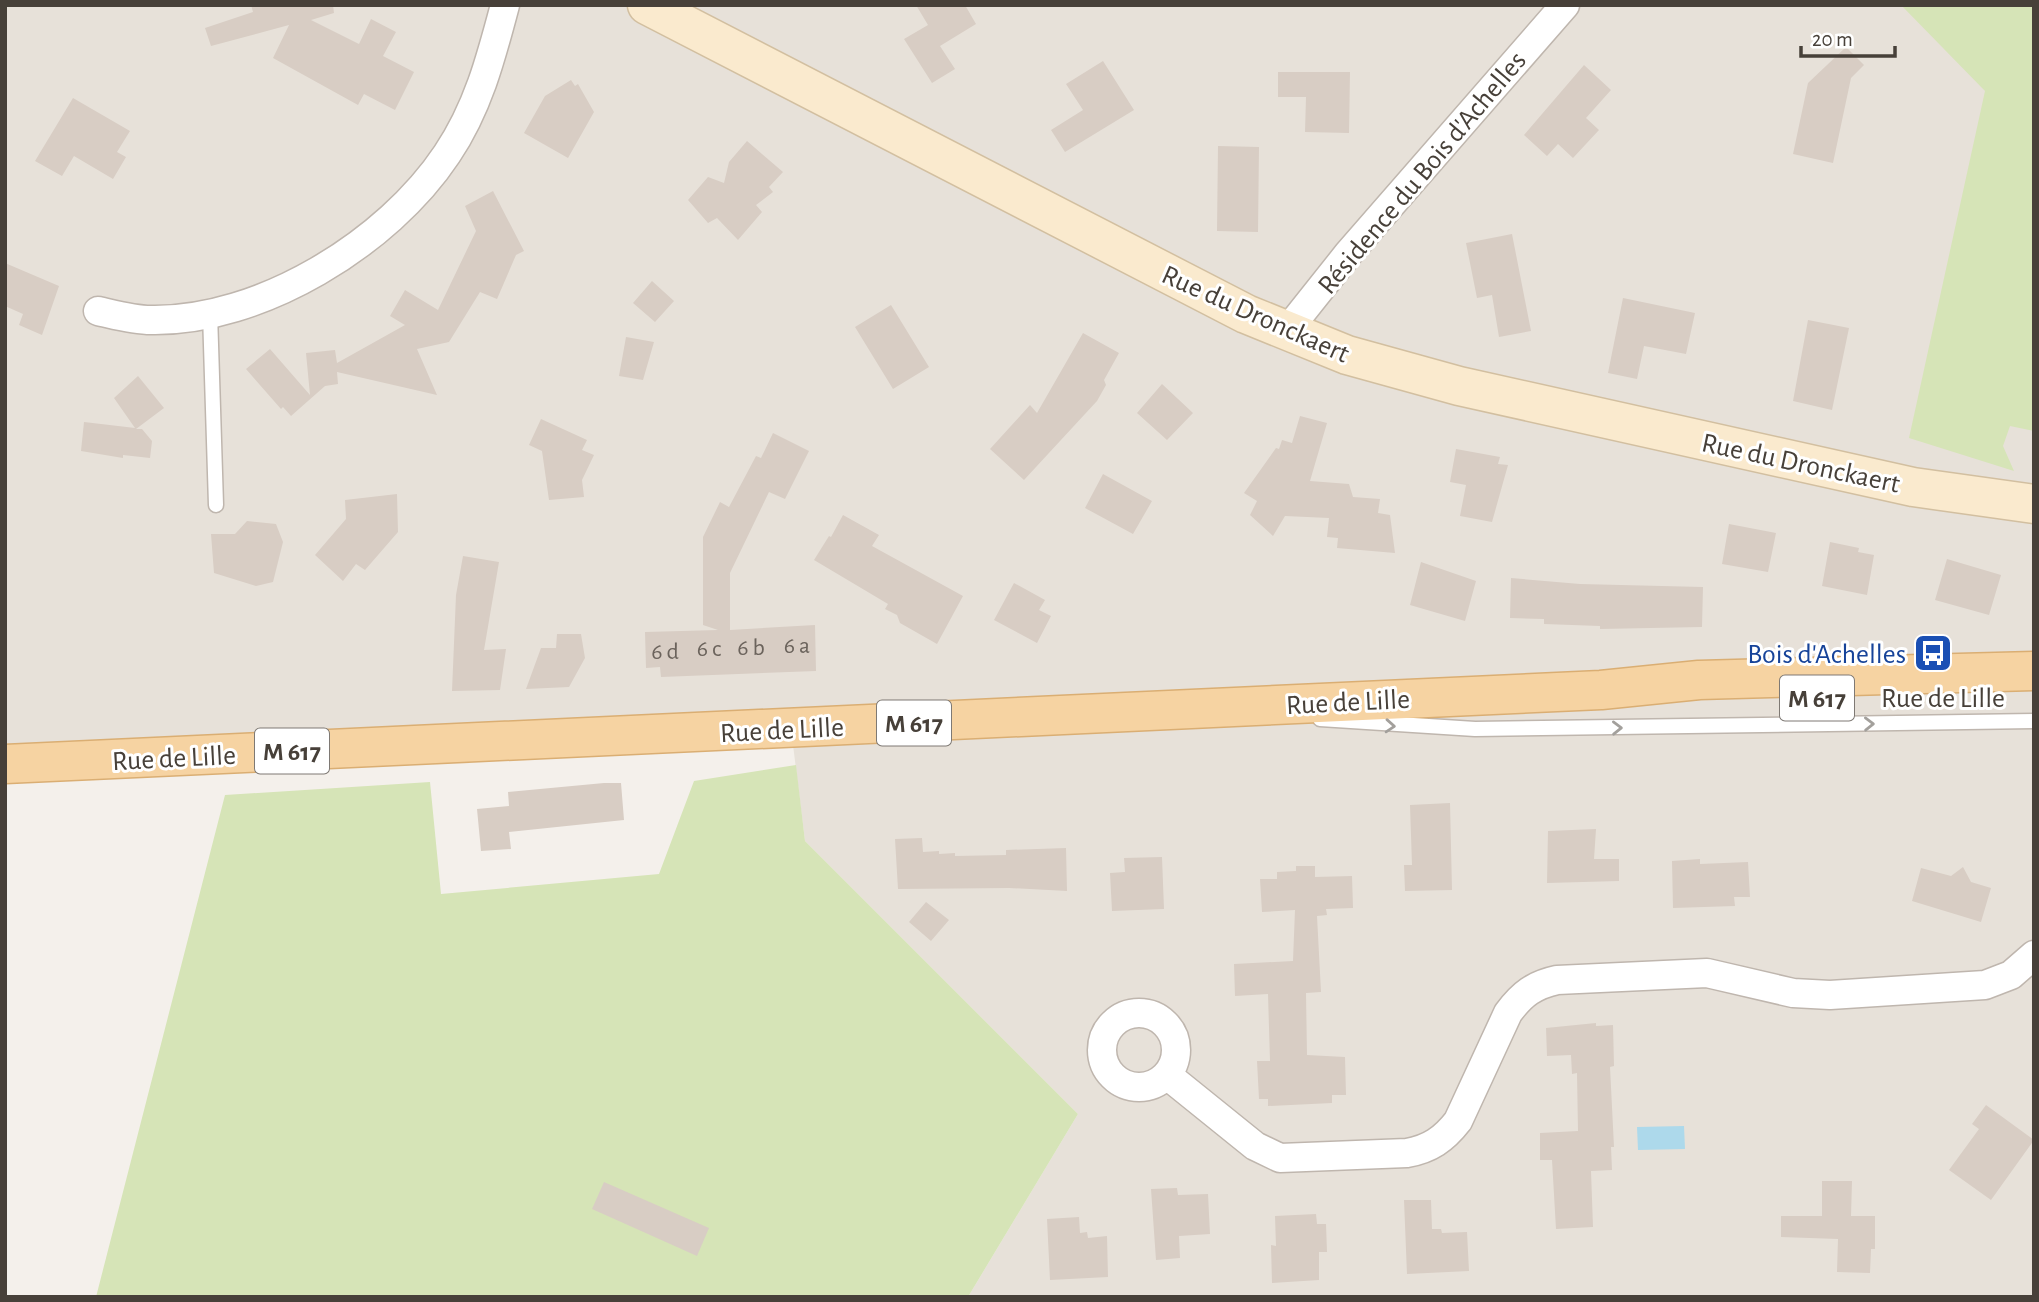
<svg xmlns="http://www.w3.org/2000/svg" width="2039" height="1302" viewBox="0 0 2039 1302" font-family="'Alegreya Sans',sans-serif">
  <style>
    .residential { fill: #e7e1d9 }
    .green { fill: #d6e4b7 }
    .water { fill: #add9eb }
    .building { fill: #d8cdc4 }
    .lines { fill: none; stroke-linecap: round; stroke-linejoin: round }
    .service-casing { stroke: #bfb6ae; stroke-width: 17 }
    .minor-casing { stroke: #bfb6ae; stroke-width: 31 }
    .secondary-casing { stroke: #d2bfa0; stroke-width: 41 }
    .primary-casing { stroke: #daae73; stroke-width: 41 }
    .service { stroke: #fff; stroke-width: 14 }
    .minor { stroke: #fff; stroke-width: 28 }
    .secondary { stroke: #faeace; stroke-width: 38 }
    .primary { stroke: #f6d3a2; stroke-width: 38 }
    .oneway { stroke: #a3a09c }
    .labels { text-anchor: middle; stroke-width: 6; stroke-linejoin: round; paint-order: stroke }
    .number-label { font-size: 24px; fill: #6b635c }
    .shield { fill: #fff; stroke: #7e7974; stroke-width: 2 }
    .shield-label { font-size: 26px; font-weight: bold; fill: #474039 }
    .street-label { font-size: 28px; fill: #474039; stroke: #fff }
    .transit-label { font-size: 28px; fill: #164399; stroke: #fff; text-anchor: end }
  </style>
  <rect width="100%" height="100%" fill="#f4f0eb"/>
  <path class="residential" d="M5,5H2034V1297H968L1078,1114L805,841L791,729L5,757Z"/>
  <path class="green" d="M1901,5H2034V431L2010,426L2003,446L2014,471L1909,438L1985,91Z
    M796,765L805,841L1078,1114L968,1297H96L225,795L430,782L441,894L659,874L694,781Z"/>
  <path class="water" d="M1684,1126L1685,1149L1638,1150L1637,1127Z"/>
  <path class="building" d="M251,5H333L334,13L311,20L359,44L371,19L396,32L383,56L414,72L395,110L364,94L358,105L273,58L289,25L211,46L205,28L253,12Z
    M916,5H965L976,24L940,46L955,69L932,83L904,39L928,25Z
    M1846,47L1864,65L1851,78L1833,163L1793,154L1808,83Z
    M1103,61L1134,110L1065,152L1051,130L1083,110L1066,84Z
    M1584,65L1611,90L1586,118L1599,130L1573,158L1558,144L1547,156L1524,135Z
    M1278,72H1350L1349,133L1305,132L1306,97H1278Z
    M571,80L575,86L578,84L594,112L568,158L524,133L545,96Z
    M73,98L130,131L117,152L126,157L113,179L74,156L62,176L35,161Z
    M747,141L783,172L769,187L773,192L756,205L762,212L738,240L717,218L708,223L688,200L708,177L724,183L729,162Z
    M1218,146L1259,147L1258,232L1217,231Z
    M493,191L524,251L516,255L497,299L480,292L449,342L417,349L437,395L337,372L338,384L325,386L291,416L283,407L281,409L246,369L270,349L310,395L306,353L335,350L337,363L405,325L390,316L405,290L438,310L476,231L465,206Z
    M1512,234L1531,331L1499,337L1492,295L1477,298L1466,243Z
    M5,263L59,286L42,335L19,325L23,314L5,306Z
    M652,281L674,301L655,322L633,303Z
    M1623,298L1695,313L1686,354L1644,346L1637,379L1608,373Z
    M891,305L929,367L893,389L855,327Z
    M1808,320L1849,328L1832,410L1793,401Z
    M1083,333L1119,353L1104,380L1106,385L1097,401L1024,480L990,449L1030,405L1037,413Z
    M626,337L654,342L643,380L619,376Z
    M138,376L164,408L136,429H142L152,441L150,458L123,455V458L81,451L84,422L135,428L114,398Z
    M1162,384L1193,413L1167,440L1137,413Z
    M1300,416L1327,423L1310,481L1349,484L1353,497L1380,499L1378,513L1390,515L1395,553L1337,548L1338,538L1327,537L1329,518L1285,516L1273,536L1250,515L1257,501L1244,493L1276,448L1279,449L1282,440L1292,443Z
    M541,419L587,440L582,450L594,455L582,480L584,497L549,500L542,451L529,445Z
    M773,433L809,451L785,499L769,492L730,573V630L815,625L816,671L661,677L660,667L646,668L645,632L718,630L703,625V537L720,502L729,507L756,456L761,458Z
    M1456,449L1500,457L1498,464L1508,465L1492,522L1460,516L1466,485L1450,482Z
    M1103,474L1152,501L1133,534L1085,508Z
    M397,494L398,532L365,570L356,564L343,581L315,555L346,519L345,500Z
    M843,515L879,535L872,546L963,596L937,644L900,623L897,615L885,609L888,604L814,560L829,536L831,537Z
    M247,521L276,524L283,542L273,582L256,586L214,573L211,534H235Z
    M1729,524L1776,533L1768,572L1722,564Z
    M1830,542L1859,548L1858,552L1874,555L1867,595L1822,586Z
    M463,556L499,562L484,650L506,649L500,690L452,691L456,595Z
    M1947,559L2001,575L1989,615L1935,600Z
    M1421,562L1476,581L1465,621L1410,605Z
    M1511,578L1580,584L1703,587L1702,627L1600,629V626L1544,624V619L1510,618Z
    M1014,583L1045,600L1039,610L1051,616L1037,643L994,620Z
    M557,634H581L585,658L569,687L526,689L541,648H556Z
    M604,783H621L624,820L509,832L511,849L481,851L477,809L509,806L508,792Z
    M1450,803L1452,890L1405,891L1404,865H1412L1410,805Z
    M1596,829L1594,859H1619V881L1547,883L1548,831Z
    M922,838L923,852L939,851V854L955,853V856L1006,855V850L1066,848L1067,891L1009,888L898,889L895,839Z
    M1162,857L1164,909L1112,911L1110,873L1125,872L1124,858Z
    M1700,859V864L1748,862L1750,897H1734L1735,906L1673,908L1672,861Z
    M1296,866H1315V877L1352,876L1353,908L1326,909L1327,915L1317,916L1321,992L1306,993L1307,1055L1345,1057L1346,1095H1332V1103L1268,1106V1099H1259L1257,1061H1270L1268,994L1235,996L1234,964L1293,961L1295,910L1262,912L1260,879H1277V872L1296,871Z
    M1963,867L1971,882L1991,888L1981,922L1912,901L1921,868L1951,876Z
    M926,902L949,920L931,941L909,922Z
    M1596,1023V1026L1613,1025L1614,1066L1610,1067L1614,1147H1611L1612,1170L1591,1171L1593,1227L1556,1229L1552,1160H1540V1133L1578,1131L1577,1073L1572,1074L1571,1055L1547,1056L1546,1028Z
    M1986,1105L2034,1140L1991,1200L1949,1170L1979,1129L1972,1124Z
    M1822,1181H1852L1851,1216H1875V1249H1871L1870,1273L1837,1272L1838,1239L1781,1237V1216H1822Z
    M604,1182L709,1228L697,1256L592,1209Z
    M1177,1188L1178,1195L1208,1194L1210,1234L1179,1236L1180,1258L1156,1260L1151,1189Z
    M1404,1200H1431L1432,1229H1441L1442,1233L1467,1232L1469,1271L1407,1274Z
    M1316,1214L1317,1224H1326L1327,1252H1319V1280L1272,1283L1271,1245L1276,1246L1275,1216Z
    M1079,1217L1080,1233L1087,1232L1088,1238L1107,1236L1108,1277L1050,1280L1047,1219Z"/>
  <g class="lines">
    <defs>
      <path id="service" d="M210,313L216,505
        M1320,719L1475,729L2034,721"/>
      <path id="minor" d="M98,311C116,315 133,320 151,320C260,322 388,243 447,154C478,108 491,58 505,5
        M1286,332L1348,254L1565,5
        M1102 1050a37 37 0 1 1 74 0a37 37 0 1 1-74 0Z
        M1167,1075L1255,1146L1280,1158L1407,1153C1430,1149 1444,1139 1458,1121L1508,1013C1522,994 1534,985 1557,980L1707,973L1793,993L1830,995L1985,985L2011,975L2034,955"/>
      <path id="secondary" d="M647,5L1246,314L1347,355L1459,386L1913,487L2034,504"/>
      <path id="primary" d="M5,764L1601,690L1699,680L2034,671"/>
    </defs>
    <use href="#service" class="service-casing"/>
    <use href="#minor" class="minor-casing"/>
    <use href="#secondary" class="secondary-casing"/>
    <use href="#primary" class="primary-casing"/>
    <use href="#service" class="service"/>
    <use href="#minor" class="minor"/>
    <use href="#secondary" class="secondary"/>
    <use href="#primary" class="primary"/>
  </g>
  <defs><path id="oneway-chevron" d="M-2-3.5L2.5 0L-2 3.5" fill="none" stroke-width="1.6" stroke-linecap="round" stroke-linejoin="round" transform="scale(1.75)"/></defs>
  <g class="oneway">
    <use href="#oneway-chevron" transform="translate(1869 724) rotate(-1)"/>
    <use href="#oneway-chevron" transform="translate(1390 726) rotate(4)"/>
    <use href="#oneway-chevron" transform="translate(1617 728) rotate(-1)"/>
  </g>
  <defs>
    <symbol id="bus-square" viewBox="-11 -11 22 22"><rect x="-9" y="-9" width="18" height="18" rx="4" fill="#1a4fb4" stroke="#fff"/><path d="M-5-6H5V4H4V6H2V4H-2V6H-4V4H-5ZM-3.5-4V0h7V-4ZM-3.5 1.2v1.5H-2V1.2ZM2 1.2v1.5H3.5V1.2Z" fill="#fff"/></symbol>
  </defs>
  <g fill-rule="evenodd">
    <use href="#bus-square" x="1911" y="631" width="44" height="44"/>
  </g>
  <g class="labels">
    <g class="number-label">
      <text x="797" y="653">6 a</text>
      <text x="751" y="655">6 b</text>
      <text x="709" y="656">6 c</text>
      <text x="665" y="659">6 d</text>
    </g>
    <g class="shield">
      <rect x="1780" y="675.5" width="74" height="45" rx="5"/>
      <rect x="877" y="700.5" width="74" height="45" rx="5"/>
      <rect x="255" y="728.5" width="74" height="45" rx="5"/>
    </g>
    <g class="shield-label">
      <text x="1817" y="707">M 617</text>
      <text x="914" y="732">M 617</text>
      <text x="292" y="760">M 617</text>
    </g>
    <g class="street-label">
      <text transform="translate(1421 172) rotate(-50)" y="10">Résidence du Bois d'Achelles</text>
      <text transform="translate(1256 313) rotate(24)" y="10">Rue du Dronckaert</text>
      <text transform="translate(1801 462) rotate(12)" y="10">Rue du Dronckaert</text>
      <text x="1943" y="707">Rue de Lille</text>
      <text transform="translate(1348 701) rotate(-3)" y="10">Rue de Lille</text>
      <text transform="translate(782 729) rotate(-3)" y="10">Rue de Lille</text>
      <text transform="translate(174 757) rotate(-3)" y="10">Rue de Lille</text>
    </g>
    <g class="transit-label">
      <text x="1906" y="663">Bois d'Achelles</text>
    </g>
  </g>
  <rect width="2039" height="1302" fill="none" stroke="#474039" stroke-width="14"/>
  <path d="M1801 46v10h94v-10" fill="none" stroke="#474039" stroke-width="3.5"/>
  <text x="1812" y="46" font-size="21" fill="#474039" stroke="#ffffff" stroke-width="5" paint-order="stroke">20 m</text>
</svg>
